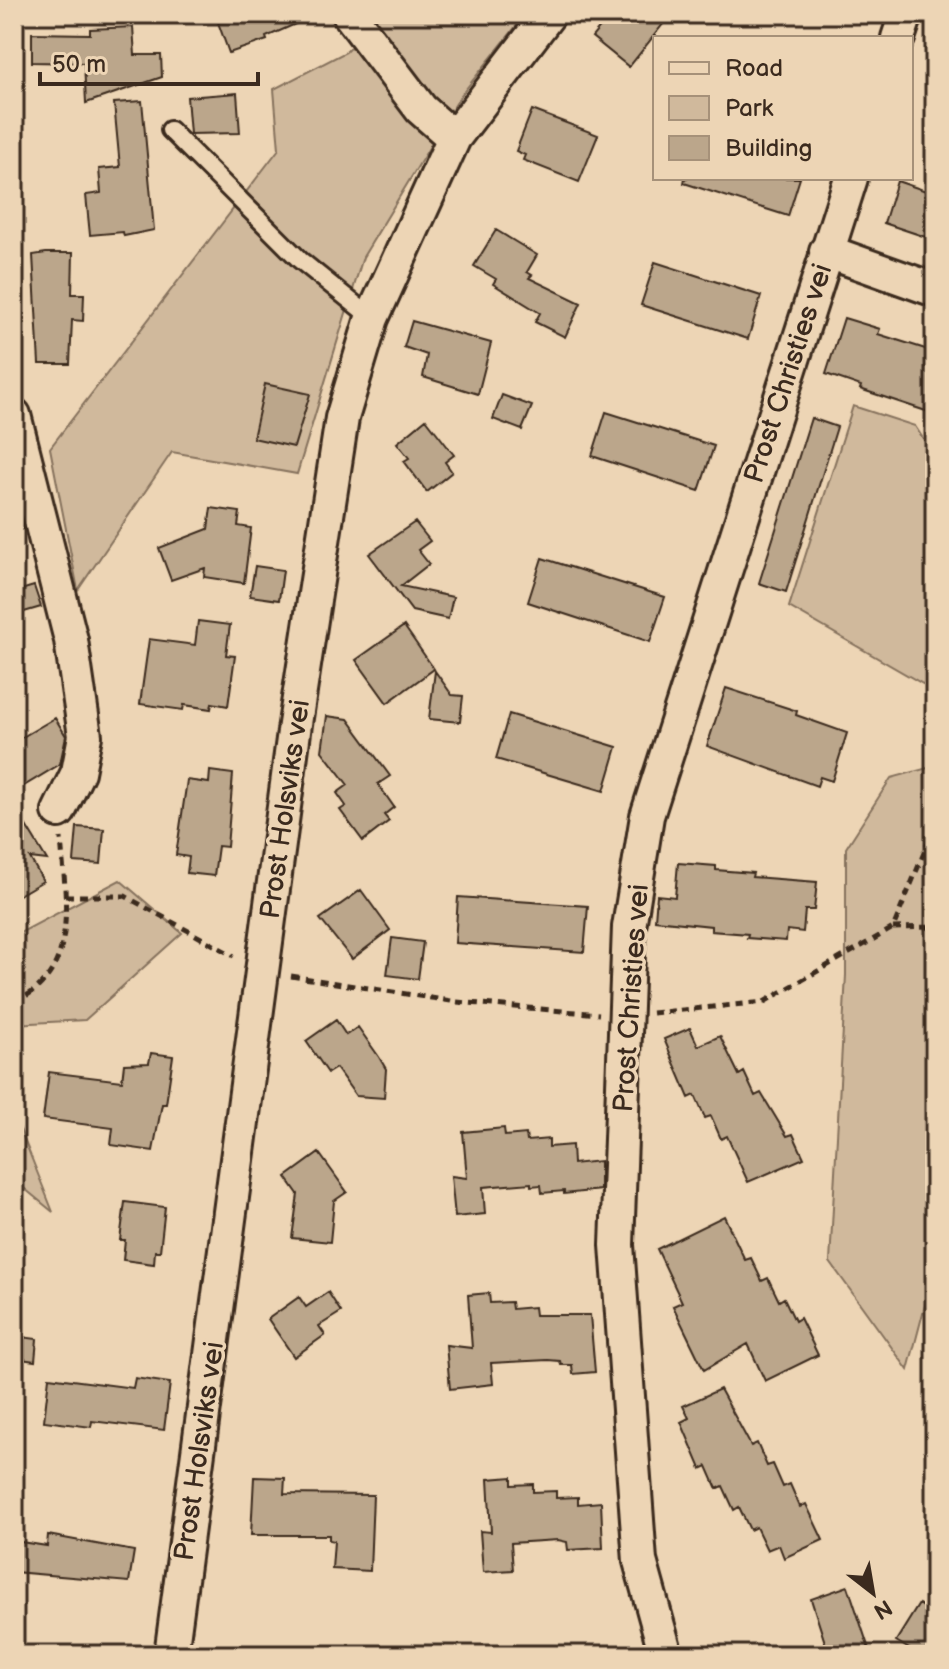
<svg xmlns="http://www.w3.org/2000/svg" width="949" height="1669" viewBox="0 0 949 1669" font-family="'Balsamiq Sans',sans-serif">
  <style>
    .green { fill: #d0b99c; stroke: #86725d; stroke-width: 2 }
    .building { fill: #bba68b; stroke: #3b2a1e; stroke-width: 2 }
    .lines { fill: none; stroke-linecap: round; stroke-linejoin: round }
    .lane-casing { stroke: #3b2a1e; stroke-width: 22 }
    .street-casing { stroke: #3b2a1e; stroke-width: 38 }
    .path { stroke: #3b2a1e; stroke-width: 5; stroke-dasharray: 8 6; stroke-linecap: butt }
    .lane { stroke: #edd5b5; stroke-width: 16 }
    .street { stroke: #edd5b5; stroke-width: 32 }
    .labels { text-anchor: middle; stroke-width: 7; stroke-linejoin: round; paint-order: stroke }
    .street-label { font-size: 28px; fill: #3b2a1e; stroke: #edd5b5 }
  </style>
  <rect width="100%" height="100%" fill="#edd5b5"/>
  <filter id="ink" filterUnits="userSpaceOnUse"><feTurbulence type="fractalNoise" baseFrequency=".0125" numOctaves="2"/><feDisplacementMap in="SourceGraphic" scale="16" xChannelSelector="R" yChannelSelector="G"/><feConvolveMatrix kernelMatrix="1 2 1 2 8 2 1 2 1" color-interpolation-filters="sRGB"/></filter>
  <g filter="url(#ink)">
    <path class="green" d="M381,14H526L461,95L363,257L297,474L172,452L78,590L50,448L279,149L274,89L346,52Z
      M853,406L915,426L935,457V691L789,607Z
      M935,766V1267L908,1370L830,1262L846,975V848L891,778Z
      M120,880L182,933L85,1020L14,1024V936Z
      M14,1114L53,1212L14,1180Z"/>
    <path class="building" d="M215,14H318L266,37L267,40L229,53Z
      M611,14H671L629,67L592,37Z
      M133,27L135,55H161L162,77L86,103L84,63L32,62V33L90,34V29Z
      M237,93L240,133L190,134L187,97Z
      M142,101L154,230L124,236L123,232L90,235L86,195L101,193L99,169L120,167L114,103Z
      M532,110L598,135L579,182L523,160L525,155L516,151Z
      M685,178H800L788,216L684,183Z
      M897,181L935,194V240L884,223Z
      M496,230L537,255L527,272L532,275L529,278L581,303L565,337L535,322L540,313L493,284L496,279L474,266Z
      M46,253H73L72,294H84L83,321L72,320L70,364H39L33,255Z
      M655,262L761,296L748,339L641,305Z
      M844,318L880,329L878,334L935,352V414L860,389L861,386L826,374Z
      M412,321L491,343L478,394L423,377L427,355L404,347Z
      M265,384L310,394L294,447L253,438Z
      M502,395L532,406L522,430L493,419Z
      M606,412L714,446L699,491L592,456Z
      M811,418L837,427L786,592L759,583Z
      M426,419L454,455L445,462L452,472L427,492L404,461L409,458L397,443Z
      M211,508L240,512L238,526L251,528L244,583L204,577L205,568L171,580L159,548L208,529Z
      M415,522L430,541L418,550L429,564L401,586L453,597L448,619L412,611L369,554Z
      M542,558L665,597L650,642L528,602Z
      M255,566L283,570L279,600L250,596Z
      M34,586L41,607L14,615V592Z
      M198,621L230,625L226,655L235,656L228,706L212,703L211,709L184,705L183,710L140,704L149,639L195,645Z
      M404,626L434,669L387,703L356,660Z
      M435,671L452,695L463,696L460,722L429,719Z
      M726,688L797,711L796,715L847,733L832,781L820,777L817,786L707,746Z
      M509,714L617,747L604,791L496,759Z
      M327,716L348,719L390,776L378,784L394,807L384,815L389,821L363,841L340,810L346,806L337,793L348,785L322,751Z
      M55,718L66,736L60,764L14,792V742Z
      M210,771L233,774L227,847L218,846L214,876L187,873L189,857L176,855L187,780L209,783Z
      M14,806L47,860L30,858L43,881L14,898Z
      M77,827L104,829L101,864L74,862Z
      M678,863L716,866V870L753,873L752,877L817,882L814,910H805L803,932L787,930L786,941L747,938L748,934L711,931V926L655,920L657,895L675,897Z
      M361,890L390,930L352,959L320,919Z
      M458,897L588,906L584,952L455,943Z
      M392,938L423,942L418,979L387,975Z
      M336,1020L346,1035L358,1027L379,1057L386,1069L384,1098L356,1096L336,1068L328,1073L306,1041Z
      M690,1028L698,1046L720,1036L739,1075L744,1072L755,1096L761,1093L787,1136L793,1134L804,1158L748,1182L727,1136L721,1139L711,1116L705,1118L695,1095L689,1098L664,1039Z
      M151,1053L173,1056L166,1104H162L153,1151L111,1145L113,1128L43,1119L49,1072L122,1081L124,1064L149,1063Z
      M504,1128L505,1136L526,1134L527,1141L549,1139V1147L572,1145L573,1164L600,1161V1190L564,1194V1191L542,1193L541,1185L531,1186V1183L483,1187L485,1214L455,1217L451,1176L467,1178L463,1132Z
      M319,1153L347,1192L334,1201L330,1242L292,1238L298,1194L286,1177Z
      M125,1202L165,1207L160,1251H155L154,1264L123,1260L125,1240H120Z
      M724,1216L745,1260L751,1258L762,1281L768,1278L779,1301L784,1298L795,1321L800,1318L818,1355L765,1381L748,1344L704,1370L673,1306L682,1302L657,1249Z
      M328,1292L341,1312L319,1326L325,1335L294,1357L268,1319L299,1297L306,1307Z
      M489,1293L490,1303L511,1302L512,1309L534,1307L535,1315H590L595,1372L573,1374L572,1365H561L560,1361L548,1360L491,1363L493,1384L450,1389L446,1345L472,1348L468,1295Z
      M14,1336L37,1339L35,1361L14,1358Z
      M49,1377L133,1388L135,1378L170,1383L164,1430L92,1421L91,1427L44,1421Z
      M720,1389L751,1446L757,1443L767,1466L773,1464L783,1487L790,1484L800,1507L806,1504L823,1540L784,1558L779,1545L767,1550L756,1527L750,1530L739,1507L734,1510L723,1486L717,1489L707,1466L701,1469L681,1422L689,1418L683,1406Z
      M254,1477L285,1478L284,1494L373,1495L370,1571L332,1569L334,1541L329,1540V1535H251Z
      M512,1477V1485L533,1484V1492L556,1491V1498L578,1497V1504L601,1502L603,1548L568,1550L567,1542L558,1540L511,1543L513,1570L483,1572L480,1531L491,1532L488,1479Z
      M48,1535L134,1551L129,1582L14,1572V1541L47,1546Z
      M848,1586L871,1655H829L811,1599Z
      M919,1604L935,1615V1655H919L896,1641Z"/>
    <g class="lines">
      <defs>
        <path id="lane" d="M170,130L300,260L372,318"/>
        <path id="street" d="M349,14L421,109L454,138
          M898,38L906,14
          M826,251L935,290
          M14,415L71,640L85,736L78,772L59,811
          M171,1655L295,724L342,418L372,318L454,138L549,14
          M666,1655L640,1561L617,1245L629,927L647,816L851,178"/>
      </defs>
      <use href="#lane" class="lane-casing"/>
      <use href="#street" class="street-casing"/>
      <path class="path" d="M65,896H125L234,956
        M893,928L935,927
        M291,976L457,1002L599,1014
        M14,1002C81,974 65,897 61,838
        M652,1013L764,1002L893,928L935,826"/>
      <use href="#lane" class="lane"/>
      <use href="#street" class="street"/>
    </g>
  </g>
  <g class="labels">
    <g class="street-label">
      <text transform="translate(787 373) rotate(-72)" y="10">Prost Christies vei</text>
      <text transform="translate(284 809) rotate(-82)" y="10">Prost Holsviks vei</text>
      <text transform="translate(630 998) rotate(-86)" y="10">Prost Christies vei</text>
      <text transform="translate(198 1451) rotate(-82)" y="10">Prost Holsviks vei</text>
    </g>
  </g>
  <rect width="949" height="1669" fill="none" stroke="#edd5b5" stroke-width="48"/>
  <rect x="24" y="24" width="901" height="1621" fill="none" stroke="#3b2a1e" stroke-width="3" filter="url(#ink)"/>
  <rect x="653" y="36" width="260" height="144" fill="#edd5b5" stroke="#a69179" stroke-width="2"/>
  <rect x="669" y="62" width="40" height="12" fill="#edd5b5" stroke="#a69179" stroke-width="2"/>
  <text x="725" y="76" font-size="24" fill="#3b2a1e">Road</text>
  <rect x="669" y="96" width="40" height="24" fill="#d0b99c" stroke="#a69179" stroke-width="2"/>
  <text x="725" y="116" font-size="24" fill="#3b2a1e">Park</text>
  <rect x="669" y="136" width="40" height="24" fill="#bba68b" stroke="#a69179" stroke-width="2"/>
  <text x="725" y="156" font-size="24" fill="#3b2a1e">Building</text>
  <g transform="translate(873 1593) rotate(149)" stroke="#edd5b5" stroke-width="6" paint-order="stroke">
  <path d="M0-6L14 30L0 20L-14 30Z" fill="#3b2a1e"/>
  <text y="-12" font-size="22" font-weight="bold" text-anchor="middle" fill="#3b2a1e">N</text>
  </g>
  <path d="M40 72v12h218v-12" fill="none" stroke="#3b2a1e" stroke-width="4"/>
  <text x="52" y="72" font-size="24" fill="#3b2a1e" stroke="#edd5b5" stroke-width="6" paint-order="stroke">50 m</text>
</svg>
